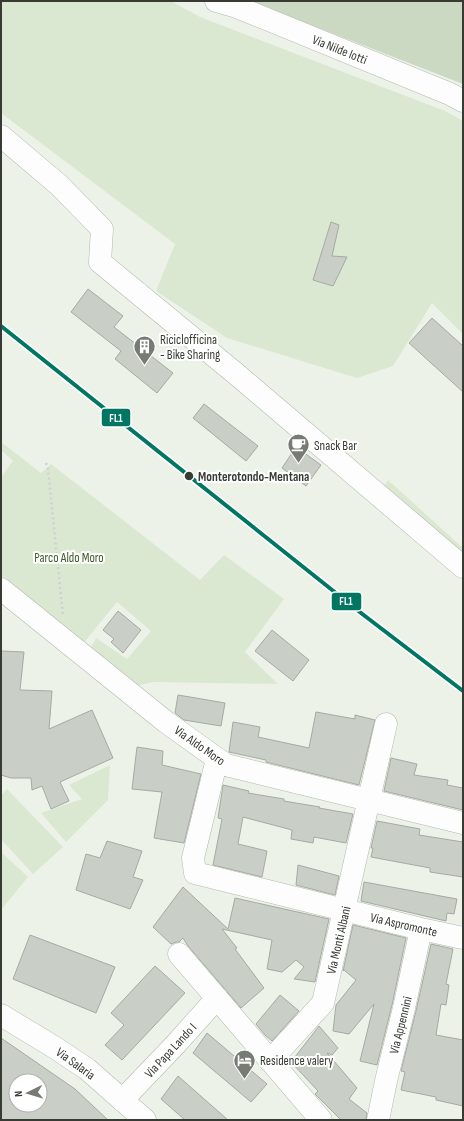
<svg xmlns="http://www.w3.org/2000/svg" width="464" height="1121" viewBox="0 0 464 1121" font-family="'Sofia Sans Condensed',sans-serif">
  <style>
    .green { fill: #dae8d2 }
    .forest { fill: #cbd9c2 }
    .building { fill: #c9cec6; stroke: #a6aaa3; fill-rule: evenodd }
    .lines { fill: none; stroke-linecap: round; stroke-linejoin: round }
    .minor-casing { stroke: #b3b8b0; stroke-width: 23 }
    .major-casing { stroke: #b3b8b0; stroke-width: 23 }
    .path { stroke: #cfd1cf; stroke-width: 2.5; stroke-dasharray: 2 3; stroke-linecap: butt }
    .minor { stroke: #fcfdfc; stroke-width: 22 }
    .major { stroke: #fcfdfc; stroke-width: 22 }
    .rail-1-casing { stroke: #fff; stroke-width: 7 }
    .rail-1 { stroke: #007663; stroke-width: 4 }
    .stop-dot { fill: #373b34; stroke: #fff; stroke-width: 1.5 }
    .labels { text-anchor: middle; stroke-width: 4; stroke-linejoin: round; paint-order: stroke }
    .street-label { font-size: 13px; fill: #373b34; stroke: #fff }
    .poi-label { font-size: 13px; fill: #373b34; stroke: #fff; text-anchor: start }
    .stop-label { font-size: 13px; font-weight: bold; fill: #373b34; stroke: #fff; text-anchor: start }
    .park-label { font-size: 13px; fill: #405c2b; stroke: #fff }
    .line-badge { stroke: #fff; stroke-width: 1.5 }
    .badge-label { font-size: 11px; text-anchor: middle; font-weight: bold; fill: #fff }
  </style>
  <rect width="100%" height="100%" fill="#ecf2e8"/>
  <path class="green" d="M1,1H171L200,17L445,111L463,121V334L432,303L393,366L357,378L227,338L156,291L175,244L1,113Z
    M1,442L41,473L51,464L200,580L224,555L284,599L245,652L278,684L153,682L132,687L88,654L96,638L127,659L151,631L117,602L82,645L1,581V477L13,461L1,450Z
    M388,480L463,548V559L381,489Z
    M110,765L108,800L66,842L41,813L82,799L69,785Z
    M7,789L63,847L33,874L1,839V795Z
    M1,852L28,877L1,910Z"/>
  <path class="forest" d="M243,1H463V84L311,25Z"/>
  <path class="building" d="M331,222L339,225L332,256L347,257L333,286L313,280Z
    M88,289L123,316L114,327L173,373L157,393L115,359L121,351L71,312Z
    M432,318L463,346V392L409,343Z
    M204,404L258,446L246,461L193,418Z
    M296,447L321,465L306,486L282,468Z
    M118,611L141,630L123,653L111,642L114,639L103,630Z
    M272,630L309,660L293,681L255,651Z
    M1,651L24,652L20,690L52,691L49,729L92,710L113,758L60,782L69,801L51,809L42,786L32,790L31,778H11L1,775Z
    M178,695L225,703L221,726L184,720L175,713Z
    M316,712L355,719V715L375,720L359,785L266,762V760L229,752L233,722L260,727L258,737L309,748Z
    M137,747L163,751L162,765L201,774L184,843L154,838L162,792L132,789Z
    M391,758L417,764L414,775L448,780L447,785L463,788V810L384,791Z
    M223,785L249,791L248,793L284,799V801L320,807L319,808L353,814L346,843L314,837L313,843L291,839L292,830L243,817L238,844L267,851L262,877L213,865L222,819L218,818Z
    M377,821L420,829L419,835L463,842V877L430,872V868L371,857L373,848H371Z
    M107,841L142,851L133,877L143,880L130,909L76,890L86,854L100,858Z
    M298,865L339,876L335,895L296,885Z
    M364,882L457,899L454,914L447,913L446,921L361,901Z
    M183,887L228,929L235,898L329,919L315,982L294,979L304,967L296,960L282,972L267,969L272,940L222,929L237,948L235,949L264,988L241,1008L188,946L183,938L179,942H176L171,944L153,927Z
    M353,925L406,938L392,1005L377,1065L360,1061L374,1004L349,1034L333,1031L336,1005L356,980L344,970L343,971Z
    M30,935L115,967L96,1013L13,979Z
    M431,944L453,949L446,984L449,985L446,1005L441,1004L436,1035L463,1040V1106L436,1100V1097L401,1090L405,1072L401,1071L416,1011Z
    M155,966L185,993L122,1060L105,1045L124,1025L111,1013Z
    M280,995L299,1011L272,1041L265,1035L256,1024Z
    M319,1026L338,1048L332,1055L327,1053L357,1088L349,1099L367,1113L366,1120H341L315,1094L318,1091L291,1062Z
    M207,1033L267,1084L251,1102L193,1053Z
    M1,1038L75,1089L108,1120H1ZM16,1081H40V1105H16Z
    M178,1076L228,1120H185L161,1099Z"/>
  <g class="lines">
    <defs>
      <path id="minor" d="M216,1L237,7L450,94L463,101
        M1,136L59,185L102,229L100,262L235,373L463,567
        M1,589L166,722L226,765L463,823
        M217,759L193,858L195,873L421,929L463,938
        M179,954L321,1120
        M270,1061L323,1003L386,724
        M123,1101L130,1092L175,1045L217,998
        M378,1120L386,1081L404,1008L421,929"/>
      <path id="major" d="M1,1015L54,1047L87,1069L145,1120"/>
    </defs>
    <use href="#minor" class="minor-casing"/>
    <use href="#major" class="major-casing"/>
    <path class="path" d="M46,463L48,469L63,616"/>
    <use href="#minor" class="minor"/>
    <use href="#major" class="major"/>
    <defs>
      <path id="rail-1" d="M1,326L361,613L463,691"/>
    </defs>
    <use href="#rail-1" class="rail-1-casing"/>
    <use href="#rail-1" class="rail-1"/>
  </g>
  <defs>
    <symbol id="building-pin" viewBox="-11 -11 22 30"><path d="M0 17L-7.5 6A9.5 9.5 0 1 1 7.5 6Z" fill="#767b73" stroke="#fff"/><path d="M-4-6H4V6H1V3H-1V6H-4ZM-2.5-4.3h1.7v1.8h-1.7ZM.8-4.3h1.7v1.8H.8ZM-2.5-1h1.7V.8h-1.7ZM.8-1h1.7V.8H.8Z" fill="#fff"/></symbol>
    <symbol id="cafe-pin" viewBox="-11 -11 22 30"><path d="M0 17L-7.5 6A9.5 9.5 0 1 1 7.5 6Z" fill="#767b73" stroke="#fff"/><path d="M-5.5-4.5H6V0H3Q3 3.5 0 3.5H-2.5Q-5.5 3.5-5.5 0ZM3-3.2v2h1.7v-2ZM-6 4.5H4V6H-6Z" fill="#fff"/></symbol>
    <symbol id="hotel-pin" viewBox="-11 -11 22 30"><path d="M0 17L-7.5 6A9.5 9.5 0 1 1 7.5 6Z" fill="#767b73" stroke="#fff"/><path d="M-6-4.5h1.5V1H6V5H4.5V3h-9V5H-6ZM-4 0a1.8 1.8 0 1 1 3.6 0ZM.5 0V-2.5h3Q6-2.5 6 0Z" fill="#fff"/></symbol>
  </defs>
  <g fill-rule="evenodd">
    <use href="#building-pin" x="132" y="334" width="25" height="34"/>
    <use href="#cafe-pin" x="286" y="432" width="25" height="34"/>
    <use href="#hotel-pin" x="232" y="1048" width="25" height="34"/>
  </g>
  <circle class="stop-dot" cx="189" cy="476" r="5"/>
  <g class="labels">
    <g class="street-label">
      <text transform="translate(340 49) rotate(22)" y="5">Via Nilde Iotti</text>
      <text transform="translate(200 745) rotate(35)" y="5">Via Aldo Moro</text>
      <text transform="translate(404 924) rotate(13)" y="5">Via Aspromonte</text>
      <text transform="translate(338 940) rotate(-77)" y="5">Via Monti Albani</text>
      <text transform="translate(400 1025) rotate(-76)" y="5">Via Appennini</text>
      <text transform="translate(170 1050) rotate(-47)" y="5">Via Papa Lando I</text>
      <text transform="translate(76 1063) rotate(36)" y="5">Via Salaria</text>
    </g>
    <g class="poi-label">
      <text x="160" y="344">Riciclofficina<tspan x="160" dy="15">- Bike Sharing</tspan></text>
      <text x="314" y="450">Snack Bar</text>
      <text x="260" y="1065">Residence valery</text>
    </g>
    <g class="stop-label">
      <text x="198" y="481">Monterotondo-Mentana</text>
    </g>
    <g class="park-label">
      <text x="69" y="562">Parco Aldo Moro</text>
    </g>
  </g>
  <g class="line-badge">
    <rect x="101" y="408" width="30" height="19" rx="4" fill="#007663"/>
    <rect x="331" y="592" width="31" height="19" rx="4" fill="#007663"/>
  </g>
  <g class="badge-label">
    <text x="116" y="422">FL1</text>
    <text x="346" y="605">FL1</text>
  </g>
  <rect width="464" height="1121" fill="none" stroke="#373b34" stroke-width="4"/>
  <g transform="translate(28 1093) rotate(265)"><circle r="19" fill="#ffffff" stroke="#afb1ae"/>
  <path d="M0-3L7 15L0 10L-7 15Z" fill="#767b73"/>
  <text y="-6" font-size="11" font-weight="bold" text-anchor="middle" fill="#373b34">N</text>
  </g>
</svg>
